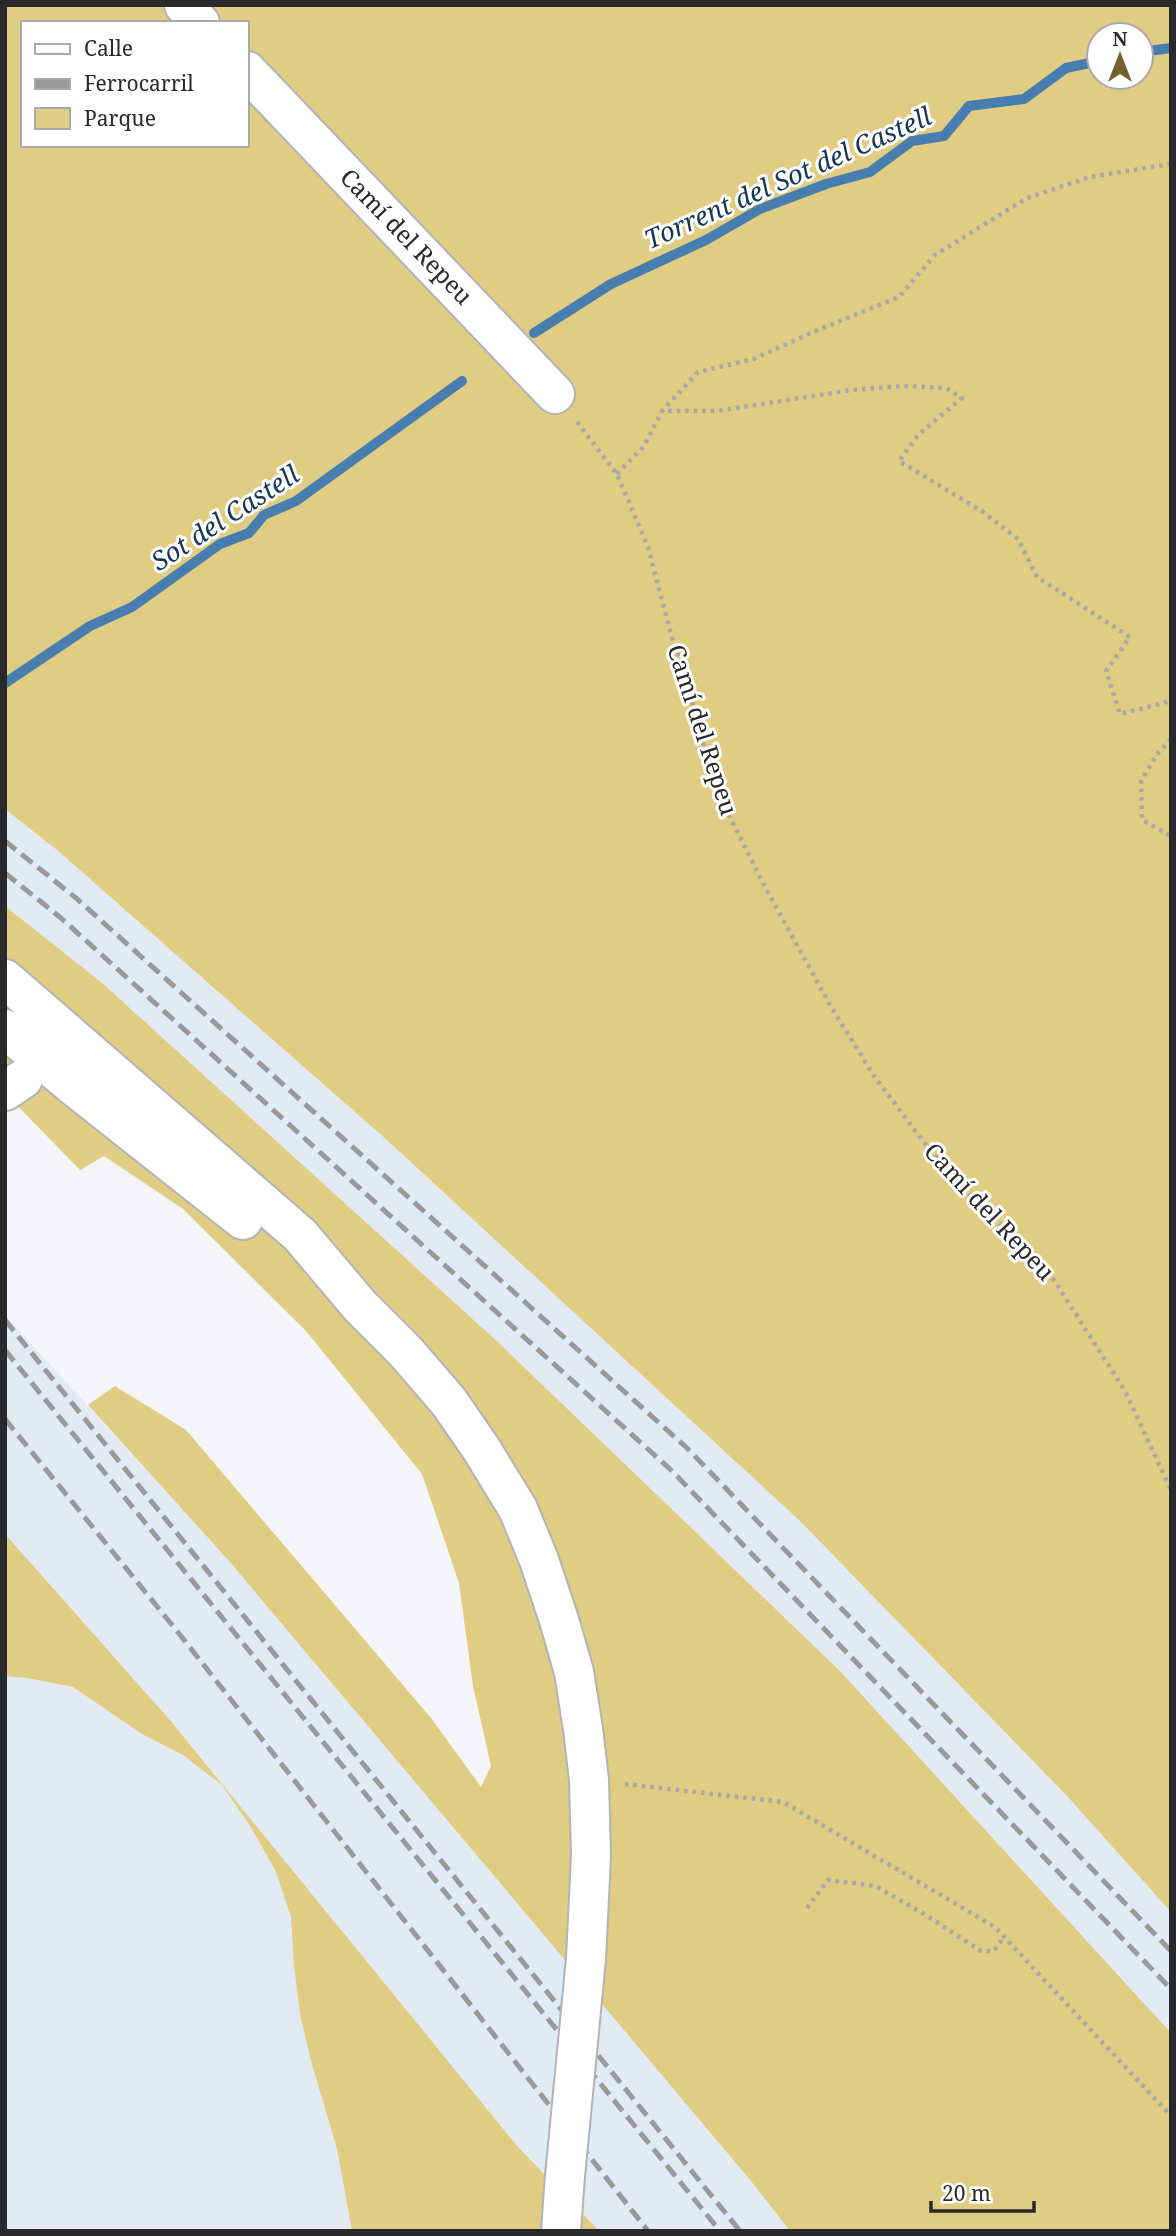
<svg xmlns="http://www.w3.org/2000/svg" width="1176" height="2236" viewBox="0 0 1176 2236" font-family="'Noto Serif',serif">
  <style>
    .built { fill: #e2eaf3 }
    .green { fill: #e0cc83; fill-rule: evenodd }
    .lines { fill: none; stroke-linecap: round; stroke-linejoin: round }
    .stream { stroke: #487eaf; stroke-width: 10 }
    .minor-casing { stroke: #b1b4b6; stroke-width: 42 }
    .tertiary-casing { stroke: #b1b4b6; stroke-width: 42 }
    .path { stroke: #a6a8aa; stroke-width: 4.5; stroke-dasharray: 3.5 5; stroke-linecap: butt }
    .minor { stroke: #fff; stroke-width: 38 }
    .tertiary { stroke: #fff; stroke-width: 38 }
    .rail { stroke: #98999b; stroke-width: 5; stroke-dasharray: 14 7; stroke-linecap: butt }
    .tertiary-bridge-casing { stroke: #b1b4b6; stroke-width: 42; stroke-linecap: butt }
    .tertiary-bridge { stroke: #fff; stroke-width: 38 }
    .labels { text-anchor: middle; stroke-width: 6; stroke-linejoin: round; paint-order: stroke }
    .street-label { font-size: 24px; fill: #28292a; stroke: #fff }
    .water-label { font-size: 26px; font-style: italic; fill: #163653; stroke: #fff }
  </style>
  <rect width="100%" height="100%" fill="#f3f5f8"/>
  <path class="built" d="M5,809L57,850L388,1141L800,1521L1066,1795L1171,1912V2033L840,1671L499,1343L101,982L5,906Z
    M5,1315L229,1561L751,2181L790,2231H599L518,2147L225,1789L252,1829L276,1872L291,1917L294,1966L300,2014L311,2061L337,2149L352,2231H5V1676L27,1678L73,1687L142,1734L183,1755L222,1784L169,1719L5,1534Z"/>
  <path class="green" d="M5,5H1171V1912L1066,1795L800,1521L388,1141L57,850L5,809ZM23,23H247V145H23ZM1099,35H1141V77H1099Z
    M5,906L101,982L499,1343L840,1671L1171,2033V2231H790L751,2181L229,1561L88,1405L115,1386L186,1430L431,1718L481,1787L491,1766L473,1686L459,1583L422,1474L306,1331L183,1209L104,1156L80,1170L5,1093Z
    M5,1534L169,1719L518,2147L599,2231H352L337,2149L311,2061L300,2014L294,1966L291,1917L276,1872L252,1829L222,1785L183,1755L142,1734L73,1687L27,1678L5,1676Z"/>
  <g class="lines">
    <path class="stream" d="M1141,52L1171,48
      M534,333L611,284L706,240L760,209L826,184L870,172L912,141L944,136L969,106L1024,99L1066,68L1099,61
      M5,683L90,626L132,607L220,544L249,533L264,515L296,501L462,381"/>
    <defs>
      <path id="minor" d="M184,5L200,23
        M247,71L555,394"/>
      <path id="tertiary" d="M5,979L300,1235L360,1306L405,1351L449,1402L482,1450L518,1509L539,1560L559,1620L574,1672L583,1729L589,1780L591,1856L586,1959
        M5,1029L71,1084L243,1220
        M5,1091L23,1079
        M561,2231L565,2176"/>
    </defs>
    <use href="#minor" class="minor-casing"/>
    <use href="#tertiary" class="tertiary-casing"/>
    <path class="path" d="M1171,164L1090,177L1027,198L935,255L899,297L813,332L754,359L698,372L662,411H717L852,390L904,386L946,388L962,398L919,434L899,461L983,512L1018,539L1037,577L1130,637L1106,671L1120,714L1171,701
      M577,422L617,474L648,547L672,638L689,683L696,723L725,807L765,887L830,1005L874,1076L929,1149L958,1183L1023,1246L1054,1280L1125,1391L1171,1490
      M617,474L644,446L662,411
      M1171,739L1157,754L1141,781L1142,820L1171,836
      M625,1784L783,1802L995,1927L1171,2116
      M807,1908L828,1880L875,1886L921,1912L981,1951H994L1004,1937"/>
    <use href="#minor" class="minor"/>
    <use href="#tertiary" class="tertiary"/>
    <path class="rail" d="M5,841L76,898L687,1448L1171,1951
      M5,873L61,918L671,1470L1171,1989
      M5,1320L740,2231
      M5,1350L720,2231
      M5,1419L181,1636L648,2231"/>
    <defs>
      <path id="tertiary-bridge" d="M565,2176L586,1959"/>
    </defs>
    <use href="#tertiary-bridge" class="tertiary-bridge-casing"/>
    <use href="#tertiary-bridge" class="tertiary-bridge"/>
  </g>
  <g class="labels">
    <g class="street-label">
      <text transform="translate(406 237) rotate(46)" y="8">Camí del Repeu</text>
      <text transform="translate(702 730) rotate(72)" y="8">Camí del Repeu</text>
      <text transform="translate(989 1212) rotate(47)" y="8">Camí del Repeu</text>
    </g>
    <g class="water-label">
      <text transform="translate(788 178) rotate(-24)" y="9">Torrent del Sot del Castell</text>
      <text transform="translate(225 518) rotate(-33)" y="9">Sot del Castell</text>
    </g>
  </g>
  <rect width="1176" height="2236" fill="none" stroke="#28292a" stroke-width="14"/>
  <rect x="21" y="21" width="228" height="126" fill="#ffffff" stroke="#a9a9aa" stroke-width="2"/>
  <rect x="35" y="44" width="35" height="10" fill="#ffffff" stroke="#a9a9aa" stroke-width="2"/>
  <text x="84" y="56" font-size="21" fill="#28292a">Calle</text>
  <rect x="35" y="79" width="35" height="10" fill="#98999b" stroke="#a9a9aa" stroke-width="2"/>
  <text x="84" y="91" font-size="21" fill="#28292a">Ferrocarril</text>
  <rect x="35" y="108" width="35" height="21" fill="#e0cc83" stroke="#a9a9aa" stroke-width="2"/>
  <text x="84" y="126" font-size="21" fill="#28292a">Parque</text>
  <g transform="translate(1120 56)"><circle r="33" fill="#ffffff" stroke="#a9a9aa" stroke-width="2"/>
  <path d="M0-5L12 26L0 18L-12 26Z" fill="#706330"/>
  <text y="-10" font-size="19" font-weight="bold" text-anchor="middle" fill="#28292a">N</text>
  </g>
  <path d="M931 2201v10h103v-10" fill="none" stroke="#28292a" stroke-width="3.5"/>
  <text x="942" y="2201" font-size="21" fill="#28292a" stroke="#ffffff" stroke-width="5" paint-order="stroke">20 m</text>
</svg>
